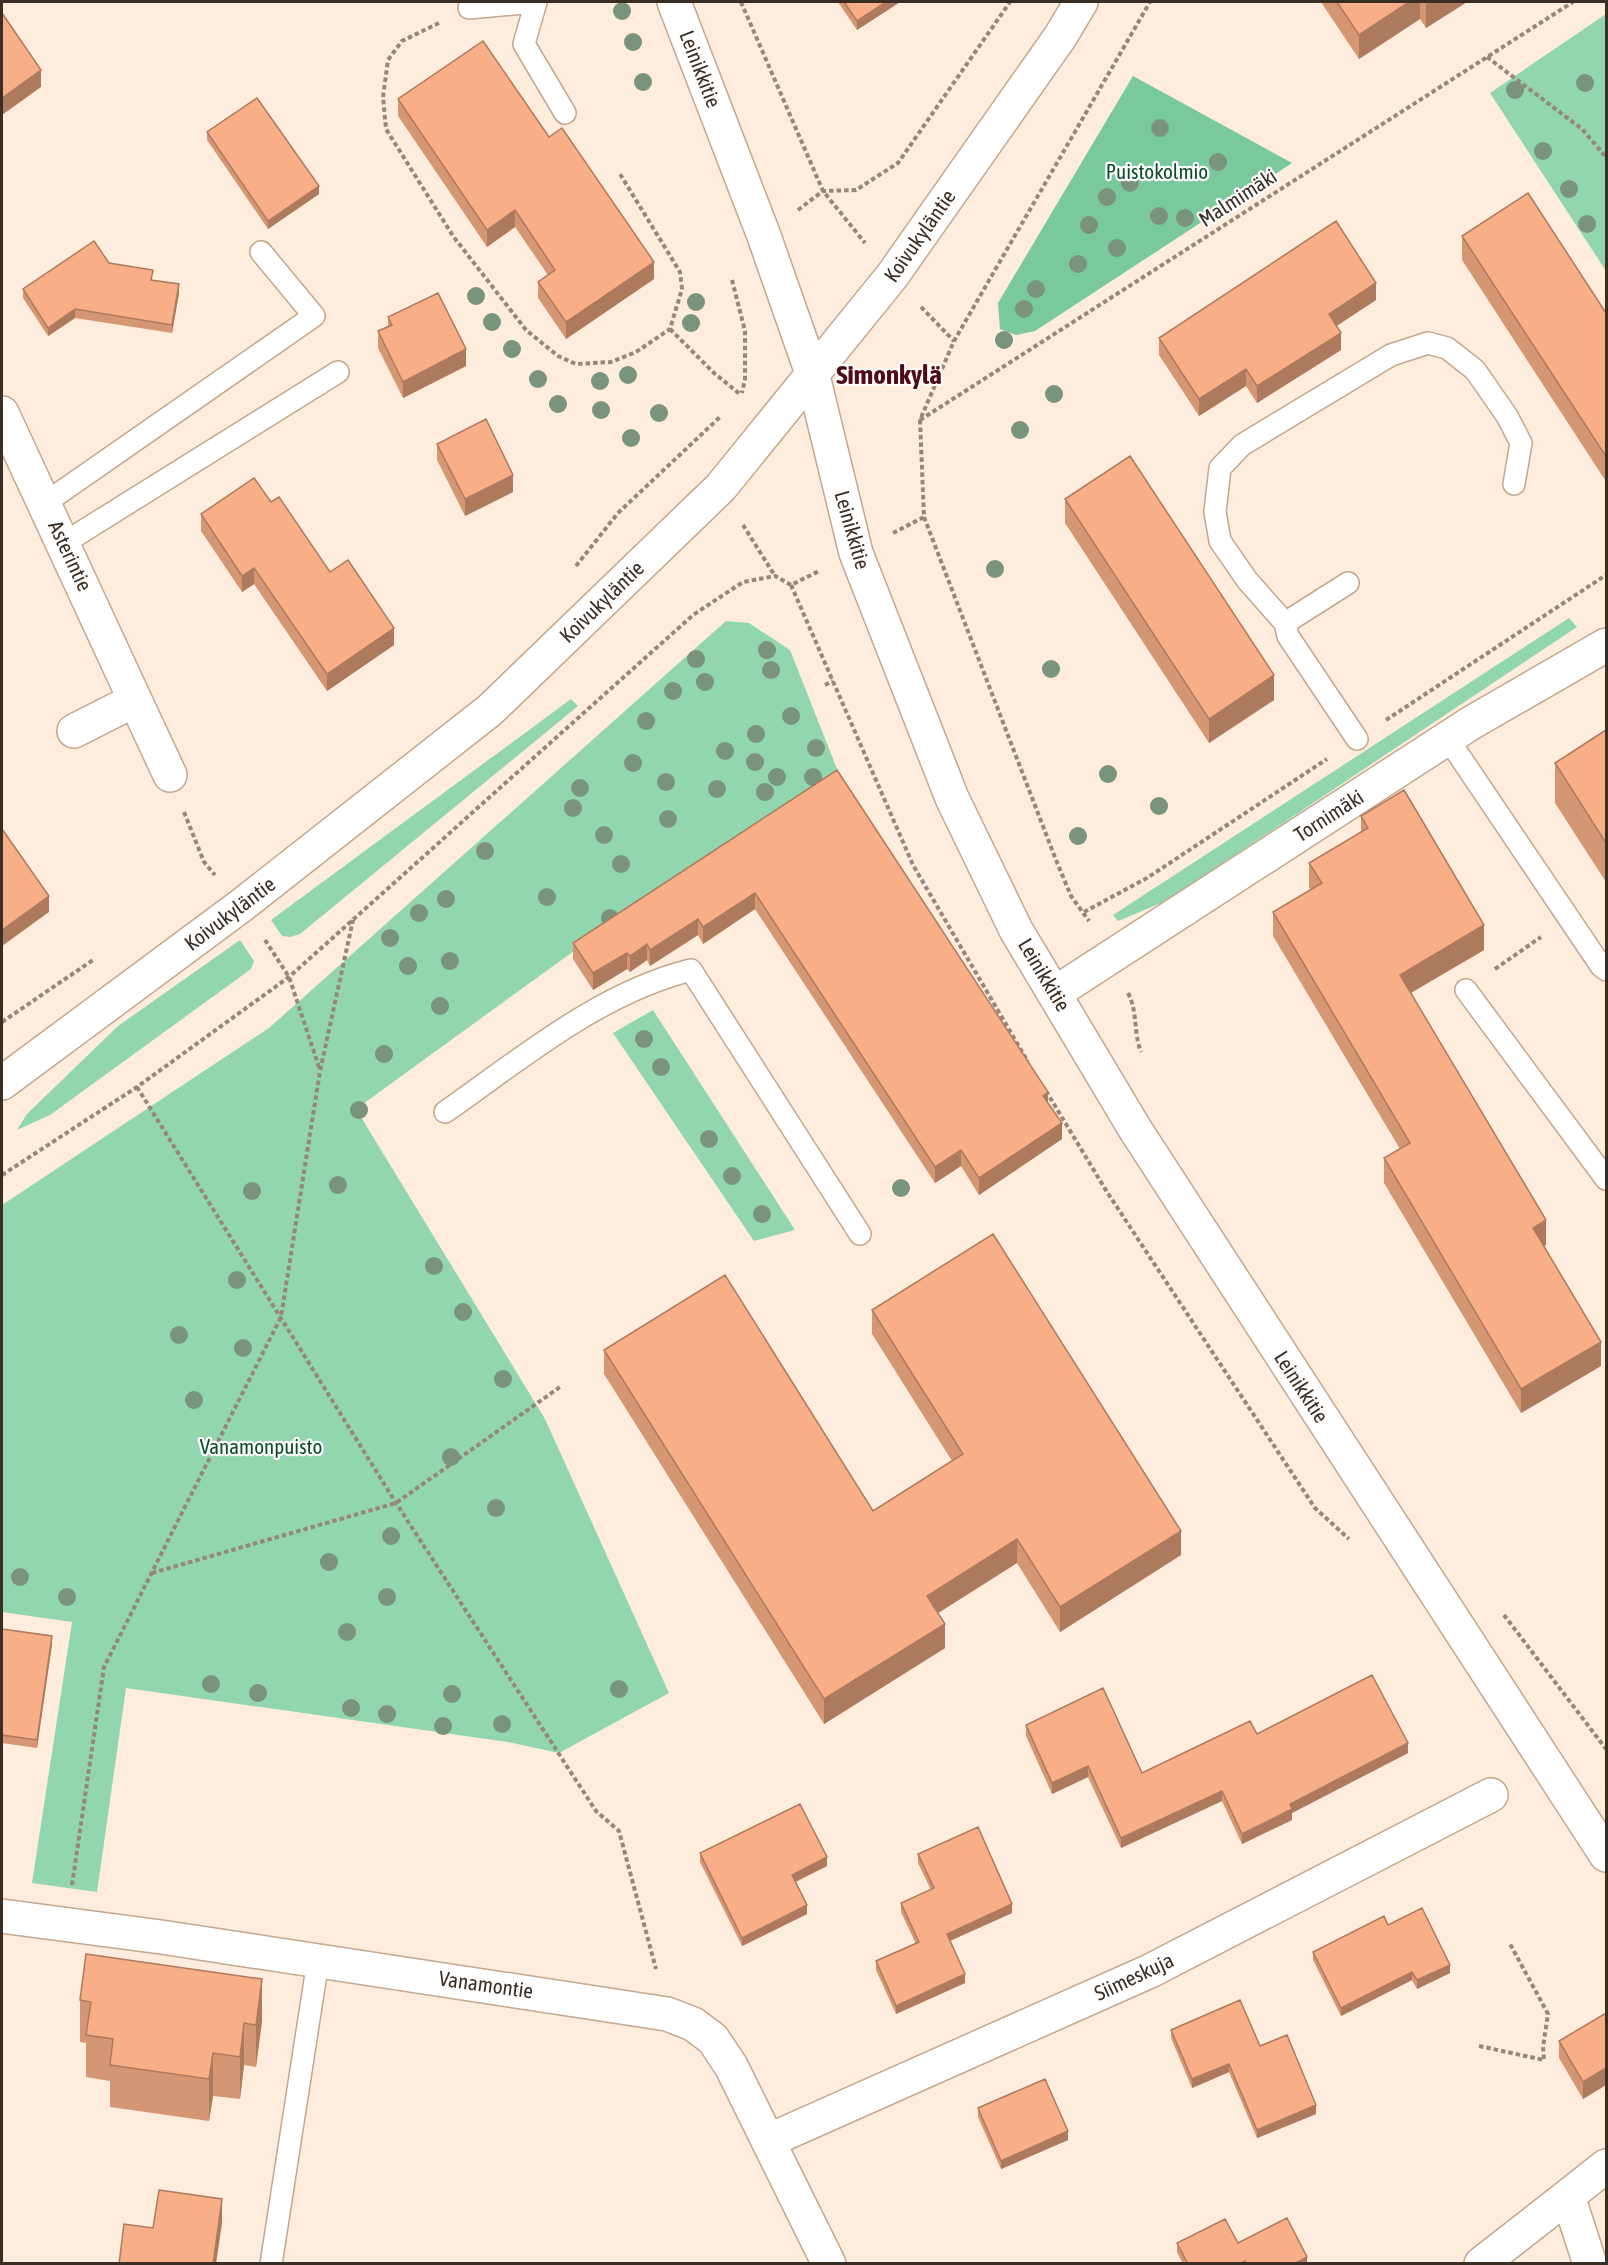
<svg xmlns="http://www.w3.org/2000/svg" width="1608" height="2265" viewBox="0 0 1608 2265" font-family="'Asap Condensed',sans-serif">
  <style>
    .green { fill: #91d6ae }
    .forest { fill: #7ac99c }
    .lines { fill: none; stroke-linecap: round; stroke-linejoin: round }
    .service-casing { stroke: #c4a78e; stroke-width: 24 }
    .minor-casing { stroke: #c4a78e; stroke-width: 36 }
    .secondary-casing { stroke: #c4a78e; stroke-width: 36 }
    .path { stroke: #96877a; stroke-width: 4; stroke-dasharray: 4.5 3; stroke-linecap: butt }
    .service { stroke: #fff; stroke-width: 21 }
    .minor { stroke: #fff; stroke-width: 33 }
    .secondary { stroke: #fff; stroke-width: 33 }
    .tree { fill: #79937c }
    .wall { fill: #d59674 }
    .shaded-wall { fill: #ae7a5e }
    .building { fill: #f8ae87; stroke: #ae7a5e; stroke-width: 1.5 }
    .labels { text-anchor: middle; stroke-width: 4.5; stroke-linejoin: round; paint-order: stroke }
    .street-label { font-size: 21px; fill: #3a2e24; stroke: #fdfdfd }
    .park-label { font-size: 21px; fill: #0c4b2e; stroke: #fdfdfd }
    .district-label { font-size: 27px; font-weight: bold; fill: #510b15; stroke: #fdfdfd }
  </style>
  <rect width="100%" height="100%" fill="#feecdc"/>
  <path class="green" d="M1606,14V271L1490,93Z
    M1569,618L1577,627L1166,901L1118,921L1113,915Z
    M726,621L749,623L790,650L839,774L567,956L356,1109L545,1419L669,1693L559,1753L508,1742L126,1688L97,1892L32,1883L72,1622L2,1612V1205L269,1028Z
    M571,699L578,706L300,934L290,937L282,936L271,920Z
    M240,940L254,961L251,969L50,1115L17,1130L27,1114L118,1026Z
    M653,1010L795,1230L754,1241L613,1033Z"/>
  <path class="forest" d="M1133,76L1292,163L1035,331L1016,335L1000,329L998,303Z"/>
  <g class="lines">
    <defs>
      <path id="service" d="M536,2L524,44L565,113
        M469,8L535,2
        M45,503L314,316L261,252
        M64,543L338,372
        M1348,583L1285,623L1247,580L1220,541L1215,512L1220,468L1242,445L1391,355L1428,343L1447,348L1475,370L1507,416L1521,443L1514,484
        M1285,623L1288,636L1357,739
        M1448,739L1601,966L1606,970
        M1466,990L1606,1179
        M445,1112C521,1059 599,993 691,970L860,1234
        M271,2264L318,1961"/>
      <path id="minor" d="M674,2L764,236L813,376
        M2,413L135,700L74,731
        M135,700L170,775
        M1055,993L1471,723L1606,645
        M2,1916L161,1937L667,2014L693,2024L713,2039L731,2066L829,2264
        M768,2141L1150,1971L1491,1795
        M1568,2196L1606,2166
        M1481,2264L1568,2196L1590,2264"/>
      <path id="secondary" d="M813,376L856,553L952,798L1016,930L1135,1129L1606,1855
        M2,1083L242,905L490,710L721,487L892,276L1060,37L1081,2"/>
    </defs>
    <use href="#service" class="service-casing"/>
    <use href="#minor" class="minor-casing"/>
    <use href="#secondary" class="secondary-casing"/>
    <path class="path" d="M741,2L823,191L865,243
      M439,23L402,41L388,60L383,97L386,129L453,236L526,330L558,356L576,364L611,362L636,352L670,329L682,289L680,272L620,174
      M1487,57L1582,129L1606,157
      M798,210L823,191L856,190L898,163L1010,2
      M732,280L745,331V379L742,393
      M921,307L954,341
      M670,329L714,373L741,395
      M920,420L1573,2
      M924,517L1056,860L1071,896L1089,921
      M743,525L775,576
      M893,533L924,517L920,420L954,341L1150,2
      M576,566L618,513L721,416
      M791,585L913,865L1028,1062
      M825,685L833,681
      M1386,720L1606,575
      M184,812L204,862L215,875
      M1084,912L1147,878L1327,759
      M265,940L289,977L320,1070
      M1495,969L1541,937
      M1128,993C1138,1012 1133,1031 1141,1052
      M2,1022L93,960
      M137,1087L396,1503L596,1811L619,1831L656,1969
      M1046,1091L1107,1192L1315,1508L1349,1539
      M2,1175L137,1087L289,977L693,615L743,582L775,576L791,585L819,571
      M152,1573L396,1503L560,1387
      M1504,1615L1606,1749
      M72,1885L104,1667L281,1317L320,1071L353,920
      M1479,2046L1544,2060L1543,2047L1548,2014L1509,1942"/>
    <use href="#service" class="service"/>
    <use href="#minor" class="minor"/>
    <use href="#secondary" class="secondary"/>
  </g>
  <g class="tree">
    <circle cx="622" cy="11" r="9"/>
    <circle cx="633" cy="42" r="9"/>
    <circle cx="643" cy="82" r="9"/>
    <circle cx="1585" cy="83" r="9"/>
    <circle cx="1515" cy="90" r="9"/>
    <circle cx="1160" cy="128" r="9"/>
    <circle cx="1543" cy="151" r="9"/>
    <circle cx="1218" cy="162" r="9"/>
    <circle cx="1130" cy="183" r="9"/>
    <circle cx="1569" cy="189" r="9"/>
    <circle cx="1107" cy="197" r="9"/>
    <circle cx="1159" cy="216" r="9"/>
    <circle cx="1185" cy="218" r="9"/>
    <circle cx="1587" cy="224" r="9"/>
    <circle cx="1089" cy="225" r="9"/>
    <circle cx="1117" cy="248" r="9"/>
    <circle cx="1078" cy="264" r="9"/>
    <circle cx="1036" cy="289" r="9"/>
    <circle cx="476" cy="296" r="9"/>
    <circle cx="696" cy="302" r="9"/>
    <circle cx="1024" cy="309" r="9"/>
    <circle cx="492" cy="322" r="9"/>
    <circle cx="691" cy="323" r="9"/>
    <circle cx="1004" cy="340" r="9"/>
    <circle cx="512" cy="349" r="9"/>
    <circle cx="628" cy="375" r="9"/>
    <circle cx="538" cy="379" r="9"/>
    <circle cx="600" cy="381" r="9"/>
    <circle cx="1054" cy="394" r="9"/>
    <circle cx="558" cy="404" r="9"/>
    <circle cx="601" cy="410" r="9"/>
    <circle cx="659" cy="413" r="9"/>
    <circle cx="1020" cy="430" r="9"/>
    <circle cx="631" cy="438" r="9"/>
    <circle cx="995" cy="569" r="9"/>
    <circle cx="767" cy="650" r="9"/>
    <circle cx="696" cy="659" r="9"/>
    <circle cx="1051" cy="669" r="9"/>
    <circle cx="771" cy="670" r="9"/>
    <circle cx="705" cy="682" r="9"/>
    <circle cx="673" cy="691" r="9"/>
    <circle cx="791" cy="716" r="9"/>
    <circle cx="646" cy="721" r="9"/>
    <circle cx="756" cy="734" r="9"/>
    <circle cx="816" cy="748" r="9"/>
    <circle cx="725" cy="751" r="9"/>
    <circle cx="755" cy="762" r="9"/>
    <circle cx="633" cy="763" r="9"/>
    <circle cx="1108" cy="774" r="9"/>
    <circle cx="777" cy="777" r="9"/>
    <circle cx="813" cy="777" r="9"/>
    <circle cx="666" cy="782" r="9"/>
    <circle cx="580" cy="788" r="9"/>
    <circle cx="717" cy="789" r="9"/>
    <circle cx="765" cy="792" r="9"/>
    <circle cx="1159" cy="806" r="9"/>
    <circle cx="573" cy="808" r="9"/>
    <circle cx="668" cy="819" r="9"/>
    <circle cx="604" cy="835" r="9"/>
    <circle cx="1078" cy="836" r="9"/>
    <circle cx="485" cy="851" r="9"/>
    <circle cx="621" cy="864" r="9"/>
    <circle cx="547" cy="897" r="9"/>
    <circle cx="446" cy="899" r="9"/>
    <circle cx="419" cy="913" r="9"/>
    <circle cx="610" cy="918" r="9"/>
    <circle cx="390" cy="938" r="9"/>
    <circle cx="450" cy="961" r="9"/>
    <circle cx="408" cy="966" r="9"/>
    <circle cx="440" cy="1006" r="9"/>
    <circle cx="644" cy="1039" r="9"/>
    <circle cx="384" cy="1054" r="9"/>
    <circle cx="661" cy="1067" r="9"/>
    <circle cx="359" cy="1110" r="9"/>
    <circle cx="709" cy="1139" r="9"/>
    <circle cx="732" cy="1176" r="9"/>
    <circle cx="338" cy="1185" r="9"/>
    <circle cx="901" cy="1188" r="9"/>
    <circle cx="252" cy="1191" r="9"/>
    <circle cx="762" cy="1214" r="9"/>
    <circle cx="434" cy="1266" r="9"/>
    <circle cx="237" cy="1280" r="9"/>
    <circle cx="463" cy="1312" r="9"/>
    <circle cx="179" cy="1335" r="9"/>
    <circle cx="243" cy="1348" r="9"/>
    <circle cx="503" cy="1379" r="9"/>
    <circle cx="194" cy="1400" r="9"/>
    <circle cx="451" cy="1457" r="9"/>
    <circle cx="496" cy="1508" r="9"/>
    <circle cx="391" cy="1536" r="9"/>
    <circle cx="329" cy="1562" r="9"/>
    <circle cx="20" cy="1577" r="9"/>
    <circle cx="67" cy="1597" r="9"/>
    <circle cx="387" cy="1597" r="9"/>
    <circle cx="347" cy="1632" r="9"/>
    <circle cx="211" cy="1684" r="9"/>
    <circle cx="619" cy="1689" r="9"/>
    <circle cx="258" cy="1693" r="9"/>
    <circle cx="452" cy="1694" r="9"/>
    <circle cx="351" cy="1708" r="9"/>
    <circle cx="387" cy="1714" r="9"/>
    <circle cx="502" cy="1724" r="9"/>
    <circle cx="443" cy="1726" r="9"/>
  </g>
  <path class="wall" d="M838,2H900L857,30Z
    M1321,2H1467L1426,28L1420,19L1359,59Z
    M398,99L549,137L654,279L566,339L538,298V282L548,275L515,227L487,247L398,116Z
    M207,132L319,194L268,229L207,140Z
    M1462,236L1606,313V479L1605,480L1462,260Z
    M109,263L153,280L179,293L172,333L75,318L48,336L23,298V289Z
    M1376,300L1336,326L1341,350L1257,403L1246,386L1199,416L1159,355V338Z
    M388,317L466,366L403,398L378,348V331L388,326Z
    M437,444L513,492L465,516L437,460Z
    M1065,499L1274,700L1209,743L1065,523Z
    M271,502L330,572L394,645L327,691L254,584L242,592L201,531V514Z
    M1606,730V882L1555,803V763Z
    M837,770L1048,1103L1062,1139L979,1195L961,1166L935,1183L755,909L703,944L698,935L650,966L647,960L630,972L627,969L593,990L573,959V943Z
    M1361,816L1484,950L1411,993L1546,1245L1544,1246L1601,1366L1521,1413L1384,1183V1158L1400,1149L1273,936V912L1311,890L1309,887V863L1361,832Z
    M872,1310L1181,1555L1060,1632L1017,1563L938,1613L945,1648L824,1724L604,1374V1350L873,1511L952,1461L872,1334Z
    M2,1629L52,1644L37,1748L2,1743Z
    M1026,1725L1142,1773L1257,1734L1408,1753L1292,1813V1820L1242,1844L1222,1801L1121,1848L1088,1777L1052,1794L1026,1736Z
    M700,1853L827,1866L796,1882L807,1914L742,1946L700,1862Z
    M918,1854L1012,1913L950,1941L965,1983L896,2014L876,1970V1961L916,1944L901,1912V1903L931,1890L918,1863Z
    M1388,1925L1450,1973L1417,1989L1412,1980L1341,2016L1313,1960V1952Z
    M80,2000L262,2021L256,2067L244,2065L240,2099L213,2096L209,2121L110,2107V2081L86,2077V2043L80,2042Z
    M1606,2013V2085L1583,2099L1559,2058V2041Z
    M1171,2030L1260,2046L1316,2114L1257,2138L1229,2072L1192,2088L1171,2038Z
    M978,2108L1068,2140L1001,2169L978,2117Z
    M1177,2243H1238L1307,2264H1183L1177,2252Z"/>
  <path class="shaded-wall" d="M886,2H900L857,30V21Z
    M1409,2H1420V19L1359,59V35Z
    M1430,2H1467L1426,28V4Z
    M41,70V87L2,115V98Z
    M319,186V194L268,229V221Z
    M515,210V227L487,247V230Z
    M654,262V279L566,339V322Z
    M1376,283V300L1329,331V314Z
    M179,284V293L172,333V325Z
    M75,309V318L48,336V328Z
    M1341,333V350L1257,403V386Z
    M466,349V366L403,398V382Z
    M1246,369V386L1199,416V399Z
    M1606,454V479L1605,480V455Z
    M513,475V492L465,516V499Z
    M254,568V584L242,592V576Z
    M394,628V645L327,691V674Z
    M1274,675V700L1209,743V719Z
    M755,893V909L703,944V927Z
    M49,896V912L2,946V930Z
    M698,919V935L650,966V950Z
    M1484,925V950L1400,999V975Z
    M647,944V960L630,972V956Z
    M627,953V969L593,990V973Z
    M1048,1092V1108L1043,1096Z
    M1062,1123V1139L979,1195V1178Z
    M961,1150V1166L935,1183V1167Z
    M1546,1220V1245L1533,1253V1228Z
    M1601,1342V1366L1521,1413V1389Z
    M1181,1531V1555L1060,1632V1607Z
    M1017,1539V1563L927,1620V1596Z
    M945,1624V1648L824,1724V1699Z
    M52,1636V1644L37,1748V1740Z
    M1408,1743V1753L1292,1813V1820L1242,1844V1834L1290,1804Z
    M1088,1766V1777L1052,1794V1783Z
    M1222,1791V1801L1121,1848V1838Z
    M827,1857V1866L792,1883V1875Z
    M1012,1904V1913L947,1942V1934Z
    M807,1905V1914L742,1946V1938Z
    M1450,1965V1973L1417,1989V1980Z
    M1412,1972V1980L1341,2016V2008Z
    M965,1974V1983L896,2014V2006Z
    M262,1979V2021L256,2067V2025Z
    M244,2023V2065L240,2099V2057Z
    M213,2053V2096L209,2121V2079Z
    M1229,2064V2072L1192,2088V2079Z
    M1606,2068V2085L1583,2099V2082Z
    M1316,2105V2114L1257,2138V2130Z
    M1068,2131V2140L1001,2169V2161Z
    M222,2199V2223L216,2264H213Z
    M1307,2257V2264H1294Z"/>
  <path class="building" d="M844,2H886L857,21Z
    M1337,2H1409L1359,35Z
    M2,13L41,70L2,98Z
    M483,41L549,137L562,128L654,262L566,322L538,282L555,270L515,210L487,230L398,99Z
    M257,98L319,186L268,221L207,132Z
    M1528,193L1606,313V454L1605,455L1462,236Z
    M1336,221L1376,283L1329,314L1341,333L1257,386L1246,369L1199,399L1159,338Z
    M94,241L109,263L153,270L151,280L179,284L172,325L75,309L48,328L23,289Z
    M438,293L466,349L403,382L378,331L392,325L388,317Z
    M486,419L513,475L465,499L437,444Z
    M1130,456L1274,675L1209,719L1065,499Z
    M254,478L271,502L279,497L330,572L348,560L394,628L327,674L254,568L242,576L201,514Z
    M1606,730V843L1555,763Z
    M837,770L1048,1092L1043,1096L1062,1123L979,1178L961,1150L935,1167L755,893L703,927L698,919L650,950L647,944L630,956L627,953L593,973L573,943Z
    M1404,790L1484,925L1400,975L1546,1220L1533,1228L1601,1342L1521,1389L1384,1158L1410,1143L1273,912L1322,883L1309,863L1368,828L1361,816Z
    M2,829L49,896L2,930Z
    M993,1234L1181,1531L1060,1607L1017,1539L927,1596L945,1624L824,1699L604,1350L725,1275L873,1511L963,1454L872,1310Z
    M2,1629L52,1636L37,1740L2,1735Z
    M1372,1675L1408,1743L1290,1804L1292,1809L1242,1834L1222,1791L1121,1838L1088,1766L1052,1783L1026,1725L1103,1688L1142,1773L1250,1721L1257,1734Z
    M800,1804L827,1857L792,1875L807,1905L742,1938L700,1853Z
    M978,1827L1012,1904L947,1934L965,1974L896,2006L876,1961L919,1942L901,1903L934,1888L918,1854Z
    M1422,1908L1450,1965L1417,1980L1412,1972L1341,2008L1313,1952L1384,1916L1388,1925Z
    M86,1954L262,1979L256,2025L244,2023L240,2057L213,2053L209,2079L110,2065L113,2039L86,2035L91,2002L80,2000Z
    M1240,2000L1260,2046L1287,2035L1316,2105L1257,2130L1229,2064L1192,2079L1171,2030Z
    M1606,2013V2068L1583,2082L1559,2041Z
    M1045,2079L1068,2131L1001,2161L978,2108Z
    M159,2190L222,2199L213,2264H119L124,2224L153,2228Z
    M1287,2218L1307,2257L1294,2264H1246L1245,2261L1240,2264H1188L1177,2243L1225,2219L1238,2243Z"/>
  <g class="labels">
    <g class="street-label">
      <text transform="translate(700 69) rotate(69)" y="7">Leinikkitie</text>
      <text transform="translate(1238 198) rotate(-33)" y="7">Malmimäki</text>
      <text transform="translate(920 236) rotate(-55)" y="7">Koivukyläntie</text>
      <text transform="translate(852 530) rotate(74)" y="7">Leinikkitie</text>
      <text transform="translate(70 556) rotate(65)" y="7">Asterintie</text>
      <text transform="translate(602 602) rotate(-44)" y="7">Koivukyläntie</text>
      <text transform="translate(1329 816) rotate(-33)" y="7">Tornimäki</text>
      <text transform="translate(230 914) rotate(-37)" y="7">Koivukyläntie</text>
      <text transform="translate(1044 975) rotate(59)" y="7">Leinikkitie</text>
      <text transform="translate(1301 1387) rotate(57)" y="7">Leinikkitie</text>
      <text transform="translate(1134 1977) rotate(-25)" y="7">Siimeskuja</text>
      <text transform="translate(486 1985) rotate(8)" y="7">Vanamontie</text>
    </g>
    <g class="park-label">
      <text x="1157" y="179">Puistokolmio</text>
      <text x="261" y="1454">Vanamonpuisto</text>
    </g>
    <g class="district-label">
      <text x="889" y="384">Simonkylä</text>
    </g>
  </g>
  <rect width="1608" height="2265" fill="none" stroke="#3a2e24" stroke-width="6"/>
</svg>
